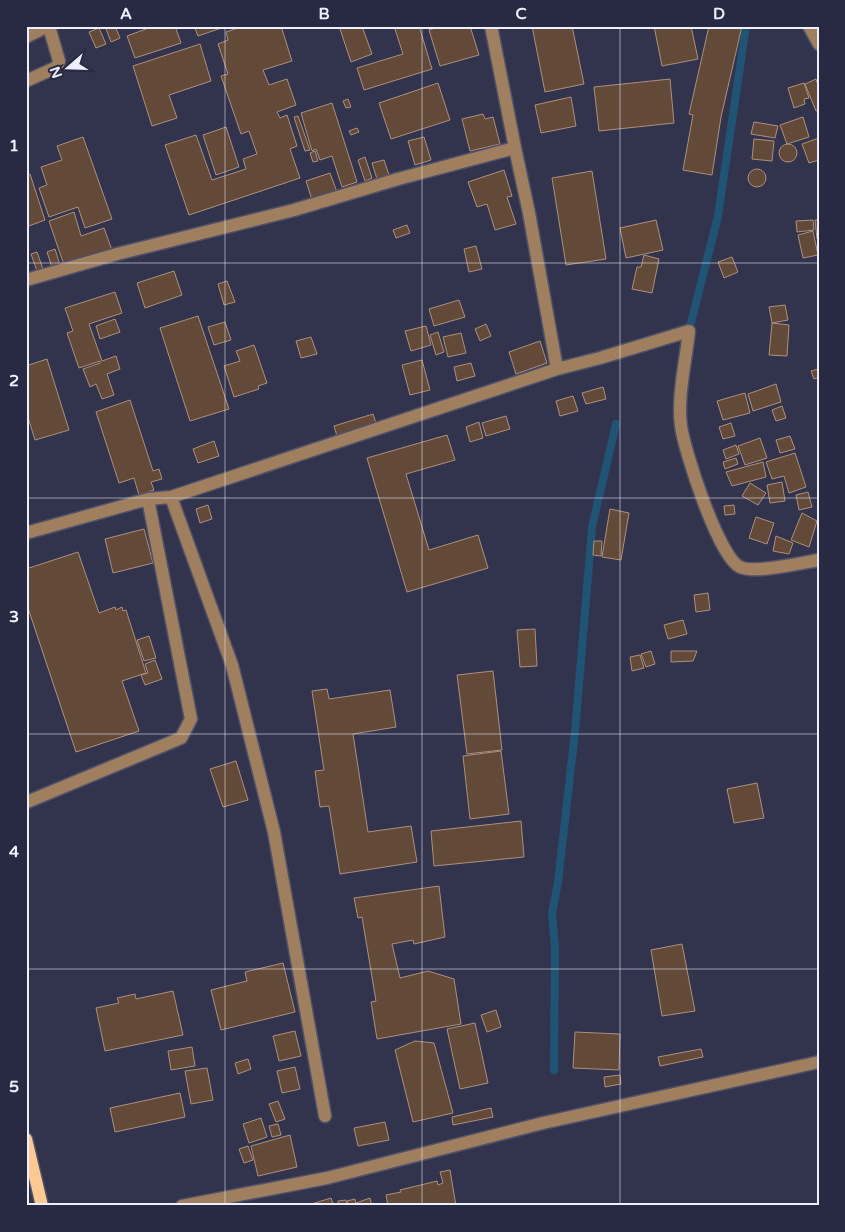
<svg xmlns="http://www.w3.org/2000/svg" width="845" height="1232" viewBox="0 0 845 1232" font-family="'Varela Round',sans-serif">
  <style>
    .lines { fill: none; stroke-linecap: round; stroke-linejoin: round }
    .stream { stroke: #1f5475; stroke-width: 8 }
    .building { fill: #634938; stroke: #ad907d }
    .minor-casing { stroke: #505269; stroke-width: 15 }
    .major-casing { stroke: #505269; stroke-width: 15 }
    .minor { stroke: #9f7f5d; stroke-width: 12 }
    .major { stroke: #fec991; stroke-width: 12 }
    .grid { fill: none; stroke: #eff0fe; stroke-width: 1; stroke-opacity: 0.55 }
    .neatline { fill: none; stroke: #eff0fe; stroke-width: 2 }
    .grid-label { font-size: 16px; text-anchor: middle; font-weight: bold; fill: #eff0fe }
  </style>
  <rect width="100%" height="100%" fill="#32344d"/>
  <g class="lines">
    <path class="stream" d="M689,331L718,216L746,26
      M554,1070L555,948L552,914L558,882L575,732L592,527L616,424"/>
  </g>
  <path class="building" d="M105,26H115L120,38L111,42Z
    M154,26H175L181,43L135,58L127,36Z
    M194,26H227L198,36Z
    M244,26H281L292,61L263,70L269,85L287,79L296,105L277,112L280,118L287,115L297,146L290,149L300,178L189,215L165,145L196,135L212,180L246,169L243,159L257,154L249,131L241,134L221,76L228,74L218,44L228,40L226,32Z
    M339,26H362L372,54L351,62Z
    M394,26H419L432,69L364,90L357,68L403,54Z
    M442,26H470L479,55L440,66L429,30Z
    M532,26H572L584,84L545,92Z
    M654,26H691L698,59L662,66Z
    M709,26H742L721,117L712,175L683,170L693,115L689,114Z
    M99,28L106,44L96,48L89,32Z
    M200,44L211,81L169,95L177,118L152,126L133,66Z
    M670,79L674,123L599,131L594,87Z
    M816,79L819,88V110L816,111L805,84Z
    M438,83L450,120L391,139L379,103Z
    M804,83L809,98L804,99L805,104L794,108L788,88Z
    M571,97L576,126L541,133L535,105Z
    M348,99L351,107L346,108L343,101Z
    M332,103L357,182L342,187L332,156L320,160L316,149L312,151L301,113Z
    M483,114L485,119L493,117L500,144L470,151L462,119Z
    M298,116L310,150L305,151L294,117Z
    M803,117L809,137L787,144L780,125Z
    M754,122L778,126L775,138L751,134Z
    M226,127L239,167L216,175L203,135Z
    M357,128L359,132L351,135L349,131Z
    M83,137L112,219L85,228L78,207L49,217L39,188L47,185L41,167L62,160L57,146Z
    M424,137L431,160L415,165L408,141Z
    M819,138V160L809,163L802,144Z
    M754,139L774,141L772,161L752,159Z
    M779 153a9 9 0 1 1 18 0a9 9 0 1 1-18 0Z
    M315,151L318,161L313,162L310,153Z
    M365,157L372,178L365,181L358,160Z
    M384,160L389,175L377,179L372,163Z
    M748 178a9 9 0 1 1 18 0a9 9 0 1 1-18 0Z
    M504,170L512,196L507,197L516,224L495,230L487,204L477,207L468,182Z
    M592,171L606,259L566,265L552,178Z
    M330,173L337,192L312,200L306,181Z
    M30,174L45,220L26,227V175Z
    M74,212L81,236L104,228L113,253L65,268L49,221Z
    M656,220L663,250L626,258L620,228Z
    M813,220L814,230L797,232L796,221Z
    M815,220H819V239H817Z
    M407,225L410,233L396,238L393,230Z
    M813,231L818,255L803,258L798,235Z
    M476,246L482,269L469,272L464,249Z
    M55,249L60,265L52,267L47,252Z
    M37,252L43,269L37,271L31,254Z
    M644,255L659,259L652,293L632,289L637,267H641Z
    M732,257L738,272L724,278L718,262Z
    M174,271L182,295L145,308L137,283Z
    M227,281L235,302L224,305L218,284Z
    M115,292L122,313L89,324L102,361L116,356L120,369L107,374L114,395L102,399L96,384L90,387L83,369L100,363V361L79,368L67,333L73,331L65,308Z
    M459,300L465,317L434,326L429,309Z
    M785,305L788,320L772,323L769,307Z
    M198,316L229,409L190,421L160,328Z
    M115,319L120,332L100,339L96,326Z
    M225,322L231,340L214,345L208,327Z
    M772,323L789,325L787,356L769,355Z
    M486,324L491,336L480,341L475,329Z
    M426,326L431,345L411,351L405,331Z
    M438,332L444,352L436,355L430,335Z
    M461,333L466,353L448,357L443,337Z
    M311,337L317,354L301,358L296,341Z
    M540,341L547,363L516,374L509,352Z
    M254,345L267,383L258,386L259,389L234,397L224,366L240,361L236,351Z
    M47,359L69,430L35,440L26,411V366Z
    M422,360L430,390L410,395L402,365Z
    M471,363L475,376L457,381L454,367Z
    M819,369V377L814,379L811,371Z
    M776,384L781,402L753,411L748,394Z
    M603,387L606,399L586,404L582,393Z
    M745,393L750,413L723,420L717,401Z
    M573,396L578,411L560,416L556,401Z
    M130,400L153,471L159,469L162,479L151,482L154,490L139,495L134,478L119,483L96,412Z
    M782,406L786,418L776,421L772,410Z
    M373,414L376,423L337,436L334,426Z
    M506,416L510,429L486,436L482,423Z
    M479,422L483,438L470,442L466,427Z
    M731,423L735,436L723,439L719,427Z
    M447,435L455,460L406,474L429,550L478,535L488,568L407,592L367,458Z
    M790,436L795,449L780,453L776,440Z
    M760,438L767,458L745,465L738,446Z
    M214,441L219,456L198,463L193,449Z
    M736,445L739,454L726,459L723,450Z
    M795,453L806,487L789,493L784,476L772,479L766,462Z
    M736,458L738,464L725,469L723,462Z
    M763,462L766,477L732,486L726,472Z
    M782,482L785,501L770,503L767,485Z
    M750,483L766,493L758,505L742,496Z
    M808,492L812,507L799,510L796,495Z
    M208,505L212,519L200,523L196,509Z
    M734,505L735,514L725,515L724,506Z
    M610,509L629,513L621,560L602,557Z
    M802,513L817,521L809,547L791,540Z
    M756,517L774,523L767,544L749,538Z
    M144,529L153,563L113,573L105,539Z
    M776,536L793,543L789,554L773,551Z
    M594,541H602L601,556L593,555Z
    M78,552L99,613L115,607L116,610L122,607L123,611L126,610L146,673L122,681L139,731L76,752L26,602V569Z
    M708,593L710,610L696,612L694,595Z
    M683,620L687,634L668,639L664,625Z
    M535,629L537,666L520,667L517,630Z
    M149,636L156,658L144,661L137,640Z
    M651,651L655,664L646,667L641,654Z
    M671,651H697L693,661L671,662Z
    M640,655L644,668L632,671L630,657Z
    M155,660L162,679L145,685L141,675L148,673L145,664Z
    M493,671L502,750L467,754L457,675Z
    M327,689L329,699L390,690L396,727L353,734L368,832L411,826L417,862L340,874L329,806L320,807L315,771L324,770L312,691Z
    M501,751L509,814L470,819L463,756Z
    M236,761L248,800L223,807L210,769Z
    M757,783L764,818L734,823L727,789Z
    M521,821L524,857L434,866L431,831Z
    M439,886L445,937L414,944L413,940L392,944L400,978L428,971L454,979L461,1024L377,1039L371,1002L376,1001L362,917L358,918L354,898Z
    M682,944L695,1011L662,1016L651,950Z
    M283,963L295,1012L221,1030L211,990L247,981L245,972Z
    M173,991L183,1035L105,1051L96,1008L119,1003L117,998L135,994L136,999Z
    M496,1010L501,1027L487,1032L481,1015Z
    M475,1023L488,1083L460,1089L447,1029Z
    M295,1031L301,1056L279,1061L273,1036Z
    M575,1032L620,1034L619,1070L573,1068Z
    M415,1041L434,1043L453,1113L413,1122L395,1050Z
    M192,1047L195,1066L171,1070L168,1051Z
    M701,1049L703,1057L660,1066L658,1057Z
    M248,1059L251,1069L238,1074L235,1063Z
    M295,1067L300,1089L282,1093L277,1071Z
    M207,1068L213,1100L191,1104L185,1071Z
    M620,1075L621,1084L605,1087L604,1077Z
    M180,1093L185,1117L115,1132L110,1108Z
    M278,1101L285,1119L276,1122L269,1104Z
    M491,1108L493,1117L453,1125L452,1117Z
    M261,1118L267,1137L249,1143L243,1124Z
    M385,1122L389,1140L358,1146L354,1128Z
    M278,1124L281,1135L272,1137L269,1126Z
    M290,1135L297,1167L258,1176L251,1146Z
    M248,1146L253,1160L244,1163L239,1149Z
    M450,1170L456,1206H388L386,1195L401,1192L400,1190L437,1181L438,1185L443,1183L440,1172Z
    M331,1198L334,1206H305Z
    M370,1198L372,1206H357L356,1203Z
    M355,1199L356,1206H348L347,1201Z
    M346,1200L347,1206H338V1201Z"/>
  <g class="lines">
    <defs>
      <path id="minor" d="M491,26L515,148L529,213L557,369
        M809,26L819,44
        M26,37L44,28L50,30L59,61L57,67L26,81
        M26,280L117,254L294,210L398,179L515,148
        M171,497L232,665L274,832L325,1116
        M26,533L148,499L171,497L557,369L600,358L689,331C686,360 677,397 681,426C684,450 719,558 740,567C755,574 801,563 819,560
        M27,802L181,738L191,719L148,499
        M182,1206L327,1178L543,1123L819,1062"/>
      <path id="major" d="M26,1139L42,1206"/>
    </defs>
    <use href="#minor" class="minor-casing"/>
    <use href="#major" class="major-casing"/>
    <use href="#minor" class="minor"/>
    <use href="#major" class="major"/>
  </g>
  <path class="grid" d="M225,26V1206M422,26V1206M620,26V1206M26,263H819M26,498H819M26,734H819M26,969H819"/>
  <rect width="845" height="1232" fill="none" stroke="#282a43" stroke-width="55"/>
  <g transform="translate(68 68) rotate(250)" stroke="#282a43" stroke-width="4" paint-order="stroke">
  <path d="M0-4L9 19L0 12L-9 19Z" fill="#eff0fe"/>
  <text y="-8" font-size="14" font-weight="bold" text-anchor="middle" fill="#eff0fe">N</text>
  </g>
  <rect x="28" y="28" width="790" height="1176" class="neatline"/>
  <g class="grid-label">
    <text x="126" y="19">A</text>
    <text x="324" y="19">B</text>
    <text x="521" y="19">C</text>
    <text x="719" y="19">D</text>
    <text x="14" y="151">1</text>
    <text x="14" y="386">2</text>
    <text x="14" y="622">3</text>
    <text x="14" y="857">4</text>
    <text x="14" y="1092">5</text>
  </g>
</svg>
